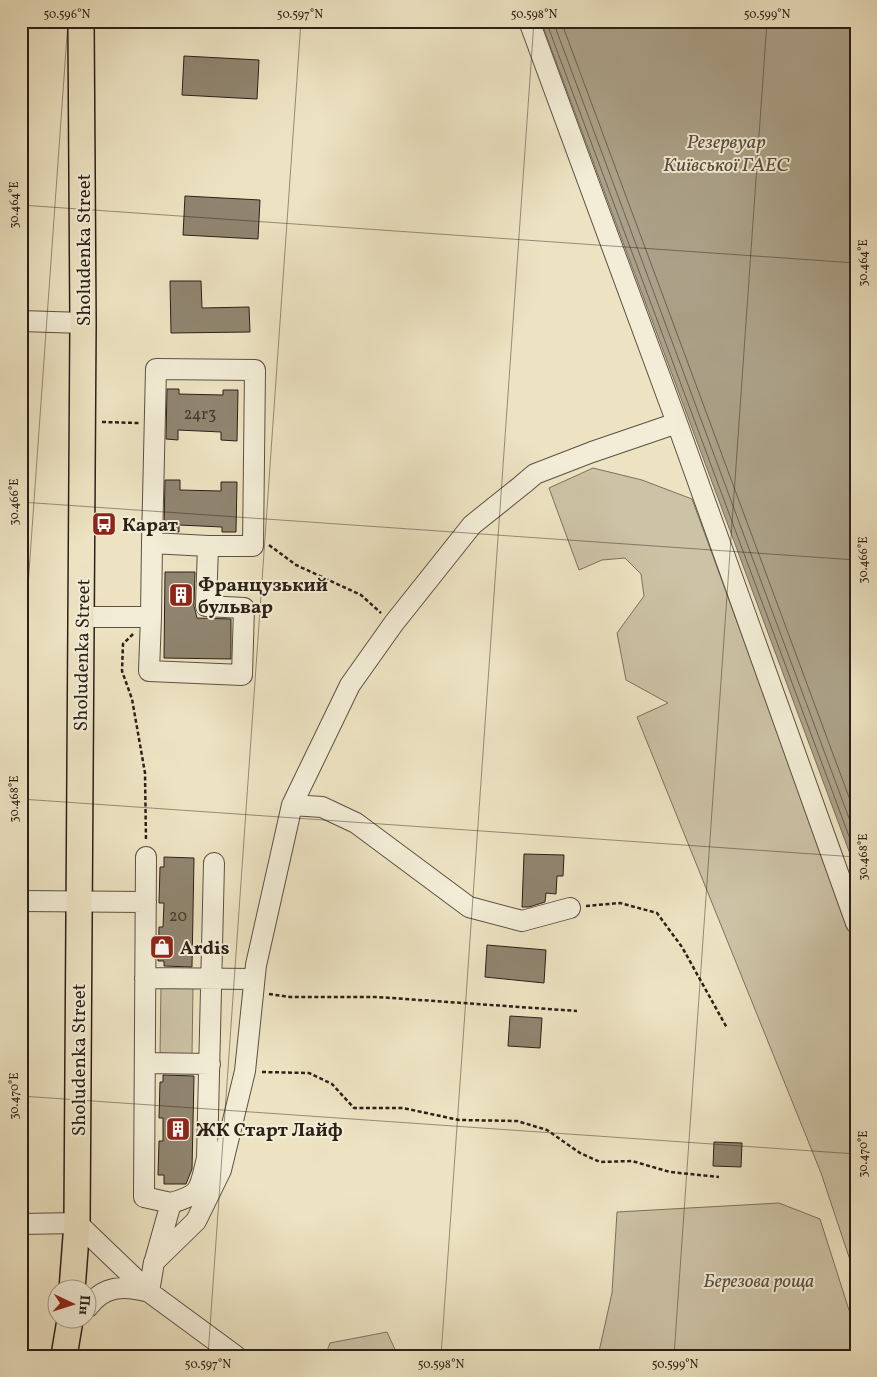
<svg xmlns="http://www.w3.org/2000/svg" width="877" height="1377" viewBox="0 0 877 1377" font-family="Vollkorn,serif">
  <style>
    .green { fill: #ccc2a5; stroke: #7c715e }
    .water { fill: #aba188; stroke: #786d5b }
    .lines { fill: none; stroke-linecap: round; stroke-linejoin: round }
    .shore { stroke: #6c6050; stroke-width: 1 }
    .building { fill: #908570; stroke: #2c2018 }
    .minor-casing { stroke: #5c5142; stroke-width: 22 }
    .major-casing { stroke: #2c2018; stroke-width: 28 }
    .path { stroke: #2c2018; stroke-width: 2.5; stroke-dasharray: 4 2.5; stroke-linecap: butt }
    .minor { stroke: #f3edd7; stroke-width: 20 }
    .major { stroke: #ede3c2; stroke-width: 25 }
    .ticks { fill: none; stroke: #2c2018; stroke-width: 1; stroke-opacity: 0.45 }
    .labels { text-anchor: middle; stroke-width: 4; stroke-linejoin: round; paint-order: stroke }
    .number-label { font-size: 16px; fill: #45392e }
    .street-label { font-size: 19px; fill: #2c2018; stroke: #f3edd7 }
    .poi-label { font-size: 19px; font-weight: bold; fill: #2c2018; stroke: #f3edd7; text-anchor: start }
    .park-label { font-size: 19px; font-style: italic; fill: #5c5142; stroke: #f3edd7 }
    .water-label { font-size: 20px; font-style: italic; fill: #584d3f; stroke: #f3edd7 }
    .neatline { fill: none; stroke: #2c2018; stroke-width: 2 }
    .ticks-label { font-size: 12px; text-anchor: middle; fill: #2c2018 }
  </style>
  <rect width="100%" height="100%" fill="#ede3c2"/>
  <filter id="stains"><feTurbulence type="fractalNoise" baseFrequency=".004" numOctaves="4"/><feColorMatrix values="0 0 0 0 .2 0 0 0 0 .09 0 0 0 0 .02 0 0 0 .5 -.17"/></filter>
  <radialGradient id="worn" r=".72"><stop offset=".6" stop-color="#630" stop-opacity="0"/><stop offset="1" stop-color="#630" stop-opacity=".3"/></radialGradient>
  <path class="green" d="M593,468L642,480L692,499L856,946V1278L821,1173L637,717L668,703L626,680L617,633L644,596L641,574L625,558L602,560L579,570L549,488Z
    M161,986H193L192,1055H160Z
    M779,1203L820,1219L856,1332V1356H598L612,1293L617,1212Z
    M387,1332L398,1356H325L330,1343Z"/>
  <path class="water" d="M541,21H856V870Z"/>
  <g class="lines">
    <path class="shore" d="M546,21L856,855
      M553,21L856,837
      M561,21L856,816"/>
  </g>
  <path class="building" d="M184,56L259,60L257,99L182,95Z
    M185,196L260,200L258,239L183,235Z
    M170,281H201L202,308L249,307L250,332L171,333Z
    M167,389H179V394L223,395V390H238L237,441L221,440V432L178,430V440L166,439Z
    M165,480H180V490L221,491V482H237L236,532H222V527L179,525V532L164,531Z
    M165,572H195L194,606L197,618L231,619V659L164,658Z
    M524,854L564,855L563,876H557L556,894L546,893L545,902L529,907H522Z
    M164,857L194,858L192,967L164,966V961H158L159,927H163L164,903H159L160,867H164Z
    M487,945L546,950L544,983L485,977Z
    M510,1016L542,1018L540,1048L508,1046Z
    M163,1075L194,1076L192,1169L186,1184H164V1175H158L159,1141H163V1118H159L160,1082H163Z
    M714,1142L742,1143L741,1167L713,1166Z"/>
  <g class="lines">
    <defs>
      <path id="minor" d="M529,21L677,423L856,923
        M21,321L83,323
        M152,543L156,369L255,370L253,546H208
        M81,617H151L149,671L242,675L244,608L206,606L208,546L152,543L151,617
        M292,805L322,807L356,823L469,907L522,921L570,908
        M146,857L144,1197L171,1203
        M21,901L146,902
        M145,978L254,979
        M145,1063L210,1064
        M21,1224L77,1223L149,1292L236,1356
        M155,1260L171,1203C203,1194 199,1189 207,1158L214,863
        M88,1307C104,1285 125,1285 149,1292L154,1262L196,1221L221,1170L245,1071L256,965L292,805L350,685L394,623L472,525L522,485L535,474L592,452L677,423"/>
      <path id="major" d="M72,1290L77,1223L83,323L81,21
        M64,1356L70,1320"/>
    </defs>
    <use href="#minor" class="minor-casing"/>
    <use href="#major" class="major-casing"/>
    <path class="path" d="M102,422L139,423
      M269,545L296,565L361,595L381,613
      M133,634L123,644L122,671L132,699L145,773L146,841
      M586,906L620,903L657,913L682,947L727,1028
      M269,994L290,997H377L577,1011
      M262,1072L309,1073L332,1084L354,1108H403L459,1120L517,1121L547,1130L580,1153L600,1162L632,1161L670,1172L719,1177"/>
    <use href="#minor" class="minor"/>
    <use href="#major" class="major"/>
  </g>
  <path class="ticks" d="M21,205L856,263M21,502L856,560M21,685L68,21M21,799L856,857M21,1096L856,1154M208,1356L301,21M441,1356L534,21M674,1356L767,21"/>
  <defs>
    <symbol id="bus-square" viewBox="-11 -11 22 22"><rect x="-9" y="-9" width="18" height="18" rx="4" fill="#8f2418" stroke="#f3edd7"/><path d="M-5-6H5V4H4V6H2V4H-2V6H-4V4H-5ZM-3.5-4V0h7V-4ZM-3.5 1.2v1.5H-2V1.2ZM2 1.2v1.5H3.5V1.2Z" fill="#fff"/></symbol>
    <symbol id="building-square" viewBox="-11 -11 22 22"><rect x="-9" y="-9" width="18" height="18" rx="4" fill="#8f2418" stroke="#f3edd7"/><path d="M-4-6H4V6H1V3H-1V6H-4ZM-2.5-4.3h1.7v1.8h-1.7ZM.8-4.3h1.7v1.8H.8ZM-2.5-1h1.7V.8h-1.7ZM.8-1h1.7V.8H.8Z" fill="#fff"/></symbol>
    <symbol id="shop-square" viewBox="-11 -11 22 22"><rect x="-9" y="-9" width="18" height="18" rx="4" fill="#8f2418" stroke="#f3edd7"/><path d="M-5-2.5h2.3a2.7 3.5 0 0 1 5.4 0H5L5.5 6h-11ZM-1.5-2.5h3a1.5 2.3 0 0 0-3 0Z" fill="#fff"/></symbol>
  </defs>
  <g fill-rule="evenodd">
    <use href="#bus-square" x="90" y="510" width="28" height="28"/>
    <use href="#building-square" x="167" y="581" width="28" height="28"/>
    <use href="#shop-square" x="148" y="933" width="28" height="28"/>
    <use href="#building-square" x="164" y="1115" width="28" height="28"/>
  </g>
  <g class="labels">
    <g class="number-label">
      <text x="200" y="419">24r3</text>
      <text x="178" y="921">20</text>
    </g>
    <g class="street-label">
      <text transform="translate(83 250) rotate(-90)" y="7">Sholudenka Street</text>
      <text transform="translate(81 655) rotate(-89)" y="7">Sholudenka Street</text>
      <text transform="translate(78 1060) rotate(-90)" y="7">Sholudenka Street</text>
    </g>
    <g class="poi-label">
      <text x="122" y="531">Карат</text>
      <text x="198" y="591">Французький<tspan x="198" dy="22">бульвар</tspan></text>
      <text x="180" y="954">Ardis</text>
      <text x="196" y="1136">ЖК Старт Лайф</text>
    </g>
    <g class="park-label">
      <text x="759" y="1287">Березова роща</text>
    </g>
    <g class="water-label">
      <text x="726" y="148">Резервуар<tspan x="726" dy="23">Київської ГАЕС</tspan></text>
    </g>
  </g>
  <rect width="877" height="1377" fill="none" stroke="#ede3c2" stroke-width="55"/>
  <g transform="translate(72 1304) rotate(94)"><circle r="24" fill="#f3edd7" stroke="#a39b8b"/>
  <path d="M0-4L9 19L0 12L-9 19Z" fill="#8f2418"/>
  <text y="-8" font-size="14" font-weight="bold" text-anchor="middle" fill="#2c2018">Пн</text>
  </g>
  <rect x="28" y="28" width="822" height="1322" class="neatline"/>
  <g class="ticks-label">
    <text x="67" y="18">50.596°N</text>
    <text x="300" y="18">50.597°N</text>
    <text x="534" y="18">50.598°N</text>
    <text x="767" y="18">50.599°N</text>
    <text transform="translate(14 205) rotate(-90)" y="4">30.464°E</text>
    <text transform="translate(863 263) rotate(-90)" y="4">30.464°E</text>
    <text transform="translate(14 502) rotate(-90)" y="4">30.466°E</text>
    <text transform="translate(863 560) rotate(-90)" y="4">30.466°E</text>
    <text transform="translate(14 799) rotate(-90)" y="4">30.468°E</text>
    <text transform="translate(863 857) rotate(-90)" y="4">30.468°E</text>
    <text transform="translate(14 1096) rotate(-90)" y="4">30.470°E</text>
    <text transform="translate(863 1154) rotate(-90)" y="4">30.470°E</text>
    <text x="208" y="1368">50.597°N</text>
    <text x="441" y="1368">50.598°N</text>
    <text x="675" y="1368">50.599°N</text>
  </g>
  <rect width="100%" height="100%" filter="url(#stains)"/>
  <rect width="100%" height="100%" fill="url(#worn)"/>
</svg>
